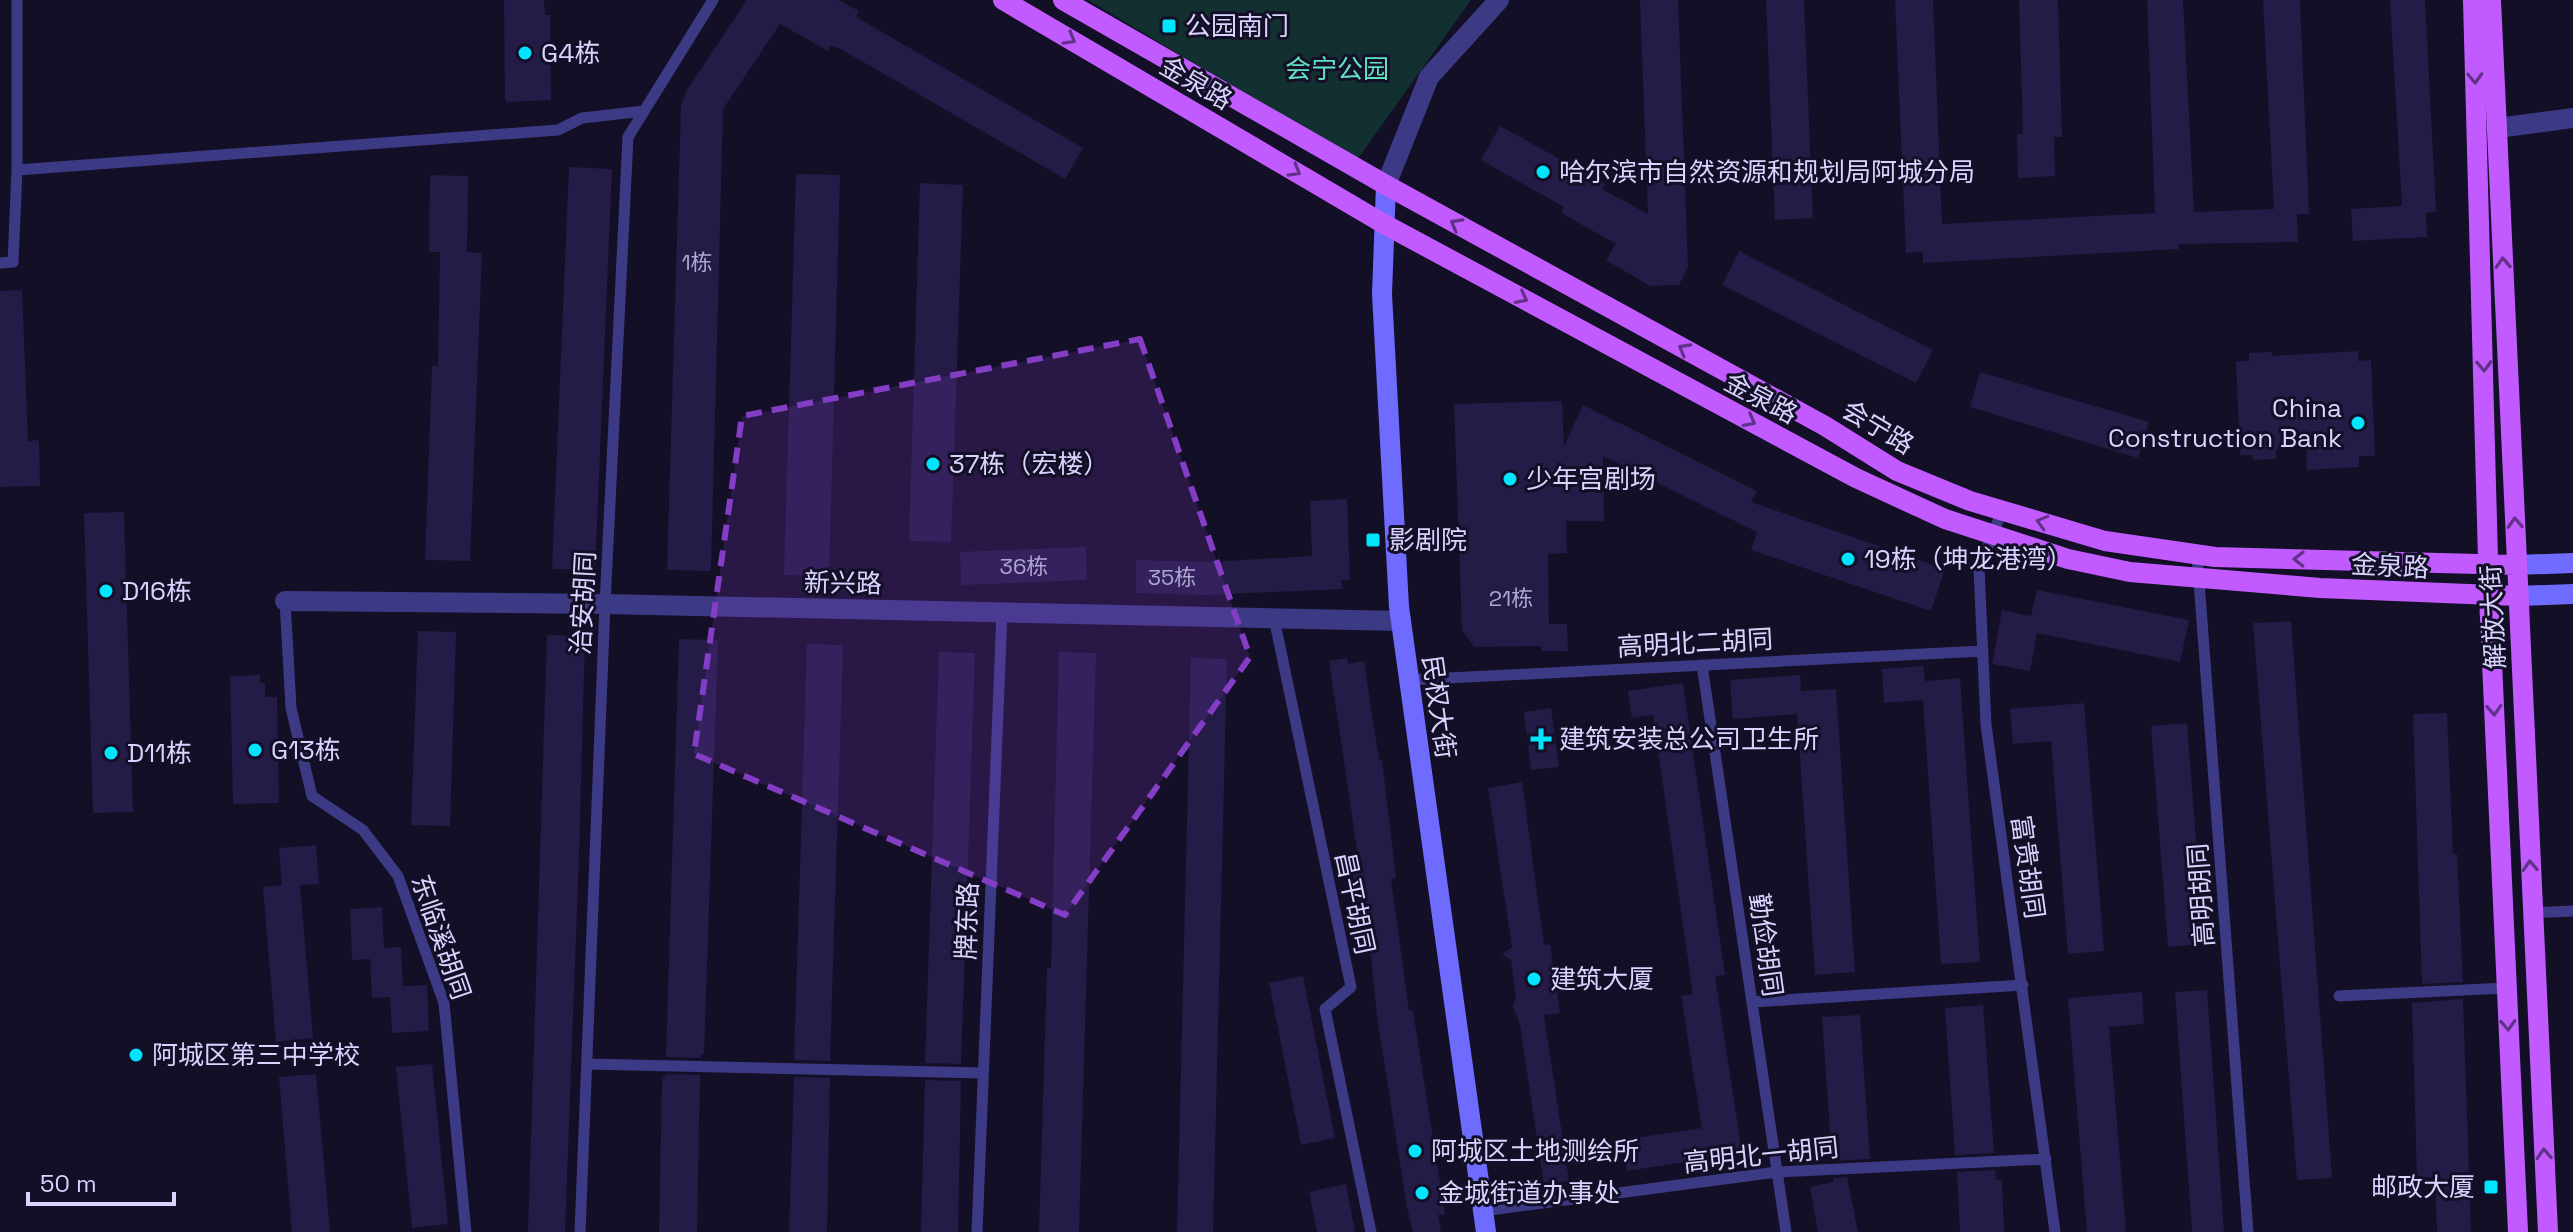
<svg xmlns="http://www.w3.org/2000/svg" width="2573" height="1232" viewBox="0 0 2573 1232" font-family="'Space Grotesk','Noto Sans SC',sans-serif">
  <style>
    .green { fill: #12302f }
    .building { fill: #241b47 }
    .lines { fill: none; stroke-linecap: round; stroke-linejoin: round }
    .lane { stroke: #3d3a85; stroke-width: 11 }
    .street { stroke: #3d3a85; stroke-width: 20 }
    .secondary { stroke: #6f6bff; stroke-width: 20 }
    .primary { stroke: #c25bff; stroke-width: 20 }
    .oneway { stroke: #623188 }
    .marked { fill: #843dc5; fill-opacity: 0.2; stroke: #843dc5; stroke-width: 6; stroke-dasharray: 16 10; stroke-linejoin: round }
    .poi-dot { fill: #00e5ff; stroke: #130f26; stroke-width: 3 }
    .labels { text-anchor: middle; stroke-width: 6; stroke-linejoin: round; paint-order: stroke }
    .number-label { font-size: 22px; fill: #aca6d1 }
    .poi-label { font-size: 26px; fill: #d9d4ff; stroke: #130f26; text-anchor: start }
    .park-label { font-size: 26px; fill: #5fe0c0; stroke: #130f26 }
    .street-label { font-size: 26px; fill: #d9d4ff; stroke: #130f26 }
  </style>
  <rect width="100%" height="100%" fill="#130f26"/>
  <path class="green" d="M1088,0H1471L1357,160Z"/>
  <path class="building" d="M504,0H544L545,15H550L551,100L507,102L505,99Z
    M747,0H838L859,11L856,17L1083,148L1065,179L839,48L830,46L828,51L780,24L723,109L711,571L667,570L681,106L687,90Z
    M1640,0H1678L1688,267L1679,285L1650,286L1606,260L1616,244L1561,213L1564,207L1481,160L1500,126L1605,184L1602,189L1648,214Z
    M1766,0H1804L1813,218L1775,220Z
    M1895,0H1933L1942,224L2155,213L2147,0H2183L2194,212L2274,209L2263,0H2300L2309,214H2297L2298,242L2179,244V249L1923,263V252L1906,253Z
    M2019,0H2058L2062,137H2054L2055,176L2018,178L2017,134H2023Z
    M2390,0H2425L2436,212L2426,213L2427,237L2353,241L2351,209L2402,206Z
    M569,167L612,169L595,570L552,569Z
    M796,174L840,175L829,576L784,575Z
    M430,175L468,176L467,252L482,253L470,561L425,560L432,366H438L440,252H429Z
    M920,183L963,185L951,542L909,541Z
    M1739,251L1933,350L1916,383L1722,285Z
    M22,290L28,441L39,440L40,486L0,487V291Z
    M2358,351V361L2371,360L2375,456H2359V467L2307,470L2306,448L2276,449V459L2253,460L2252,455H2240L2236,361H2249V353L2272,352V356Z
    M1980,372L2149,422L2138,458L1970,407Z
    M1562,401L1564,446L1583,405L1757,491L1751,502L1945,569L1931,611L1751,550L1757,532L1603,456L1604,521H1566L1567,553L1548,554L1549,624H1567L1568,651H1541V646L1474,647L1462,630L1454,404Z
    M1347,499L1350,580H1341L1342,589L1207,595L1136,593V560L1209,562L1312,556L1310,501Z
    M124,512L133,812L93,813L84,513Z
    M1086,547L1087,580L961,585L960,552Z
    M2037,590L2189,620L2180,662L2037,633L2030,671L1992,664L2002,610L2031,616Z
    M2291,621L2332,1178L2297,1180L2253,623Z
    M418,631L456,632L450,826L411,825Z
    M547,635L585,636L579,856L565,1232H528Z
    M679,639L718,640L704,1054L701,1053V1058L666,1057Z
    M807,644L843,645L830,1061L794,1060Z
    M939,652L975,653L961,1064L925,1063Z
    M1059,652L1096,653L1079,1232H1039L1047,968H1051Z
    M1191,658L1227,659L1213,1232H1177Z
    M1347,658L1348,664L1364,661L1379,760H1382L1396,878L1391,879L1409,1011H1413L1445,1214L1438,1215L1441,1232H1413L1407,1208L1377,1016L1367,915L1360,916L1350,858L1358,856L1329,661Z
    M1923,666L1925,681L1960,678L1980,962L1941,964L1923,700L1884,703L1882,669Z
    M260,675V683H265V697H277L279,803L233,804L230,676Z
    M1800,675L1801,691L1836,689L1855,972L1815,975L1797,714L1733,719L1730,680Z
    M1683,683L1725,975L1715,976L1742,1153L1627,1171L1622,1140L1702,1128L1681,996L1693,994L1653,715L1632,718L1628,691Z
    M2084,703L2104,951L2068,954L2051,741L2013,744L2010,709Z
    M1551,708L1559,767L1531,770L1524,712Z
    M2447,713L2453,854H2457L2463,982L2422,984L2413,714Z
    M2187,723L2204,944L2168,947L2151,726Z
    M1522,782L1544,945L1550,944L1560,1013L1544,1015L1569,1181L1544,1185L1520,1025L1513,1006L1516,998L1511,960L1502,954L1512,947L1488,788Z
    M316,845L319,884L300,885L313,1038L276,1042L263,887L282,885L279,848Z
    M382,907L384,948L401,947L403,986L427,985L429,1031L392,1033L390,997L372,998L370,959L352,960L350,909Z
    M1303,976L1335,1138L1301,1145L1269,983Z
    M2207,990L2224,1232H2192L2175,992Z
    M2142,992L2144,1024L2109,1027L2126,1232H2087L2068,998Z
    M2463,999L2471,1232H2437L2435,1177H2417L2412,1003Z
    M1983,1005L1994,1153L1955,1155L1945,1008Z
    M1860,1015L1870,1159L1832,1161L1822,1017Z
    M432,1064L448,1224L412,1228L396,1067Z
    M316,1074L330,1232H292L279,1077Z
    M666,1074L700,1075L697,1232H659L662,1080Z
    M794,1077L830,1078L827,1232H789Z
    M925,1080L961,1081L958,1232H921Z
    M1995,1170L1996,1180H2002L2004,1232H1960L1957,1172Z
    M1847,1177L1858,1232H1818L1810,1187L1833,1182V1178Z
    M1346,1184L1355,1232H1317L1309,1192Z"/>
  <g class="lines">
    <path class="lane" d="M17,170L558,130L582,118L644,111
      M0,263L13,262L17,170V0
      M2002,511L1979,568L1986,725L2055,1232
      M2197,555L2248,1232
      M285,601L291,708L312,796L363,830L398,876L444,1003L466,1232
      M1274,618L1351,987L1325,1009L1371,1232
      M1702,665L1786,1232
      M1409,680L1983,651
      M2532,913L2573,911
      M2339,996L2507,988
      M1752,1002L2023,985
      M587,1064L983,1073
      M1483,1211L1777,1172L2046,1159
      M580,1232L605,604L628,137L713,0
      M977,1232L1002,612"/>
    <path class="street" d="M2497,128L2573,118
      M1386,185L1429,77L1499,0
      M285,601L605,604L1401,621"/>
    <path class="secondary" d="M1386,185L1382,294L1399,607L1486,1232
      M2516,565L2573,563
      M2518,596L2573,594"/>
    <path class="primary" d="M1003,0L1384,224L1856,478L1945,519L2068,559L2130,572L2320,588L2518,596
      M1063,0L1386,185L1825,426L1897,471L1970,501L2105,541L2215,557L2516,565
      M2473,0L2489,597L2518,1232
      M2491,0L2548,1232"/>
  </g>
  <defs><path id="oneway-chevron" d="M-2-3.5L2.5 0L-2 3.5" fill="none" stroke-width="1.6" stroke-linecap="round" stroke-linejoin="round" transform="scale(2)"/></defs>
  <g class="oneway">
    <use href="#oneway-chevron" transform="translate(1070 39) rotate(30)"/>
    <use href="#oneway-chevron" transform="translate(2475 78) rotate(88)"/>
    <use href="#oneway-chevron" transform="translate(1295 171) rotate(30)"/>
    <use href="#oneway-chevron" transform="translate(1456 224) rotate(-151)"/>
    <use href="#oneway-chevron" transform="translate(2503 263) rotate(-93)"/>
    <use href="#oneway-chevron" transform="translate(1522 298) rotate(28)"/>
    <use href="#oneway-chevron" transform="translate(1684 349) rotate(-151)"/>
    <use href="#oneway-chevron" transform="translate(2484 366) rotate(88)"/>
    <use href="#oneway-chevron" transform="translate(1750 421) rotate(28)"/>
    <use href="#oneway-chevron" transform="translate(2042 522) rotate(-164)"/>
    <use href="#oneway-chevron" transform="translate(2515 523) rotate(-93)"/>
    <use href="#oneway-chevron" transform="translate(2299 559) rotate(-179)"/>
    <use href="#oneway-chevron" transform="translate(2494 710) rotate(87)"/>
    <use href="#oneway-chevron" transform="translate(2530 866) rotate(-93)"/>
    <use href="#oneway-chevron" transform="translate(2508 1025) rotate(87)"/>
    <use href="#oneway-chevron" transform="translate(2544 1154) rotate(-93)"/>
  </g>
  <path class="marked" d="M1140,339L1250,657L1065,915L694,754L742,416Z"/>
  <g class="poi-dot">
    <rect x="1161" y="18" width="16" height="16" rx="4"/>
    <circle cx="525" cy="53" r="8"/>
    <circle cx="1543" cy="172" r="8"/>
    <circle cx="2358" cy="423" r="8"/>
    <circle cx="933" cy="464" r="8"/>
    <circle cx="1510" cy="479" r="8"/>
    <rect x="1365" y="532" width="16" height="16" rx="4"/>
    <circle cx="1848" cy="559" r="8"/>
    <circle cx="106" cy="591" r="8"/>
    <path d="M1537 727h8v8h8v8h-8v8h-8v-8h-8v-8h8z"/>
    <circle cx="255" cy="750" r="8"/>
    <circle cx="111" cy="753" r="8"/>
    <circle cx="1534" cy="979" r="8"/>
    <circle cx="136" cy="1055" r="8"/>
    <circle cx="1415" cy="1151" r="8"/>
    <rect x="2483" y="1179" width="16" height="16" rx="4"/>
    <circle cx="1422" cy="1193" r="8"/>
  </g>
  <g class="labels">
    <g class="number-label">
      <text x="697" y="270">1栋</text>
      <text x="1024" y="574">36栋</text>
      <text x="1172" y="585">35栋</text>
      <text x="1511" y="606">21栋</text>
    </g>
    <g class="poi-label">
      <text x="1185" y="35">公园南门</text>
      <text x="541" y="62">G4栋</text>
      <text x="1559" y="181">哈尔滨市自然资源和规划局阿城分局</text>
      <text x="2342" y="417" text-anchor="end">China<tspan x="2342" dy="30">Construction Bank</tspan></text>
      <text x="949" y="473">37栋（宏楼）</text>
      <text x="1526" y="488">少年宫剧场</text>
      <text x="1389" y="549">影剧院</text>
      <text x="1864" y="568">19栋（坤龙港湾）</text>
      <text x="122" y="600">D16栋</text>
      <text x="1559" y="748">建筑安装总公司卫生所</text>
      <text x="271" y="759">G13栋</text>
      <text x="127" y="762">D11栋</text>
      <text x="1550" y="988">建筑大厦</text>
      <text x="152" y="1064">阿城区第三中学校</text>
      <text x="1431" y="1160">阿城区土地测绘所</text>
      <text x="2475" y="1196" text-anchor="end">邮政大厦</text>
      <text x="1438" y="1202">金城街道办事处</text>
    </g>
    <g class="park-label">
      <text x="1337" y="78">会宁公园</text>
    </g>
    <g class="street-label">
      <text transform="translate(1196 83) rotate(30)" y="9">金泉路</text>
      <text transform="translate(1761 398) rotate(28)" y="9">金泉路</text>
      <text transform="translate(1878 427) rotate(31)" y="9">会宁路</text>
      <text transform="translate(2390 566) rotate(3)" y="9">金泉路</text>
      <text transform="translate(843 583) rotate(1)" y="9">新兴路</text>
      <text transform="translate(583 603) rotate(-87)" y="9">治安胡同</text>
      <text transform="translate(2493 617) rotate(-93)" y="9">解放大街</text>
      <text transform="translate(1695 643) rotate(-3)" y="9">高明北二胡同</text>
      <text transform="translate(1439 707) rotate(82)" y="9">民权大街</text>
      <text transform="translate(2028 867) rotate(82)" y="9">富贵胡同</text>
      <text transform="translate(2201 895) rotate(-94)" y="9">高明胡同</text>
      <text transform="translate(1355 903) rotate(78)" y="9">昌平胡同</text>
      <text transform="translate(967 921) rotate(-88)" y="9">牌东路</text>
      <text transform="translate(441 937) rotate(71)" y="9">东临溪胡同</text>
      <text transform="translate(1766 945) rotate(82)" y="9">勤俭胡同</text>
      <text transform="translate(1761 1155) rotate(-6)" y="9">高明北一胡同</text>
    </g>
  </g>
  <path d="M28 1192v12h146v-12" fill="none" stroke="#d9d4ff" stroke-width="4"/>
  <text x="40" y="1192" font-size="24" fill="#d9d4ff" stroke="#130f26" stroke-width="6" paint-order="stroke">50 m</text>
</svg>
